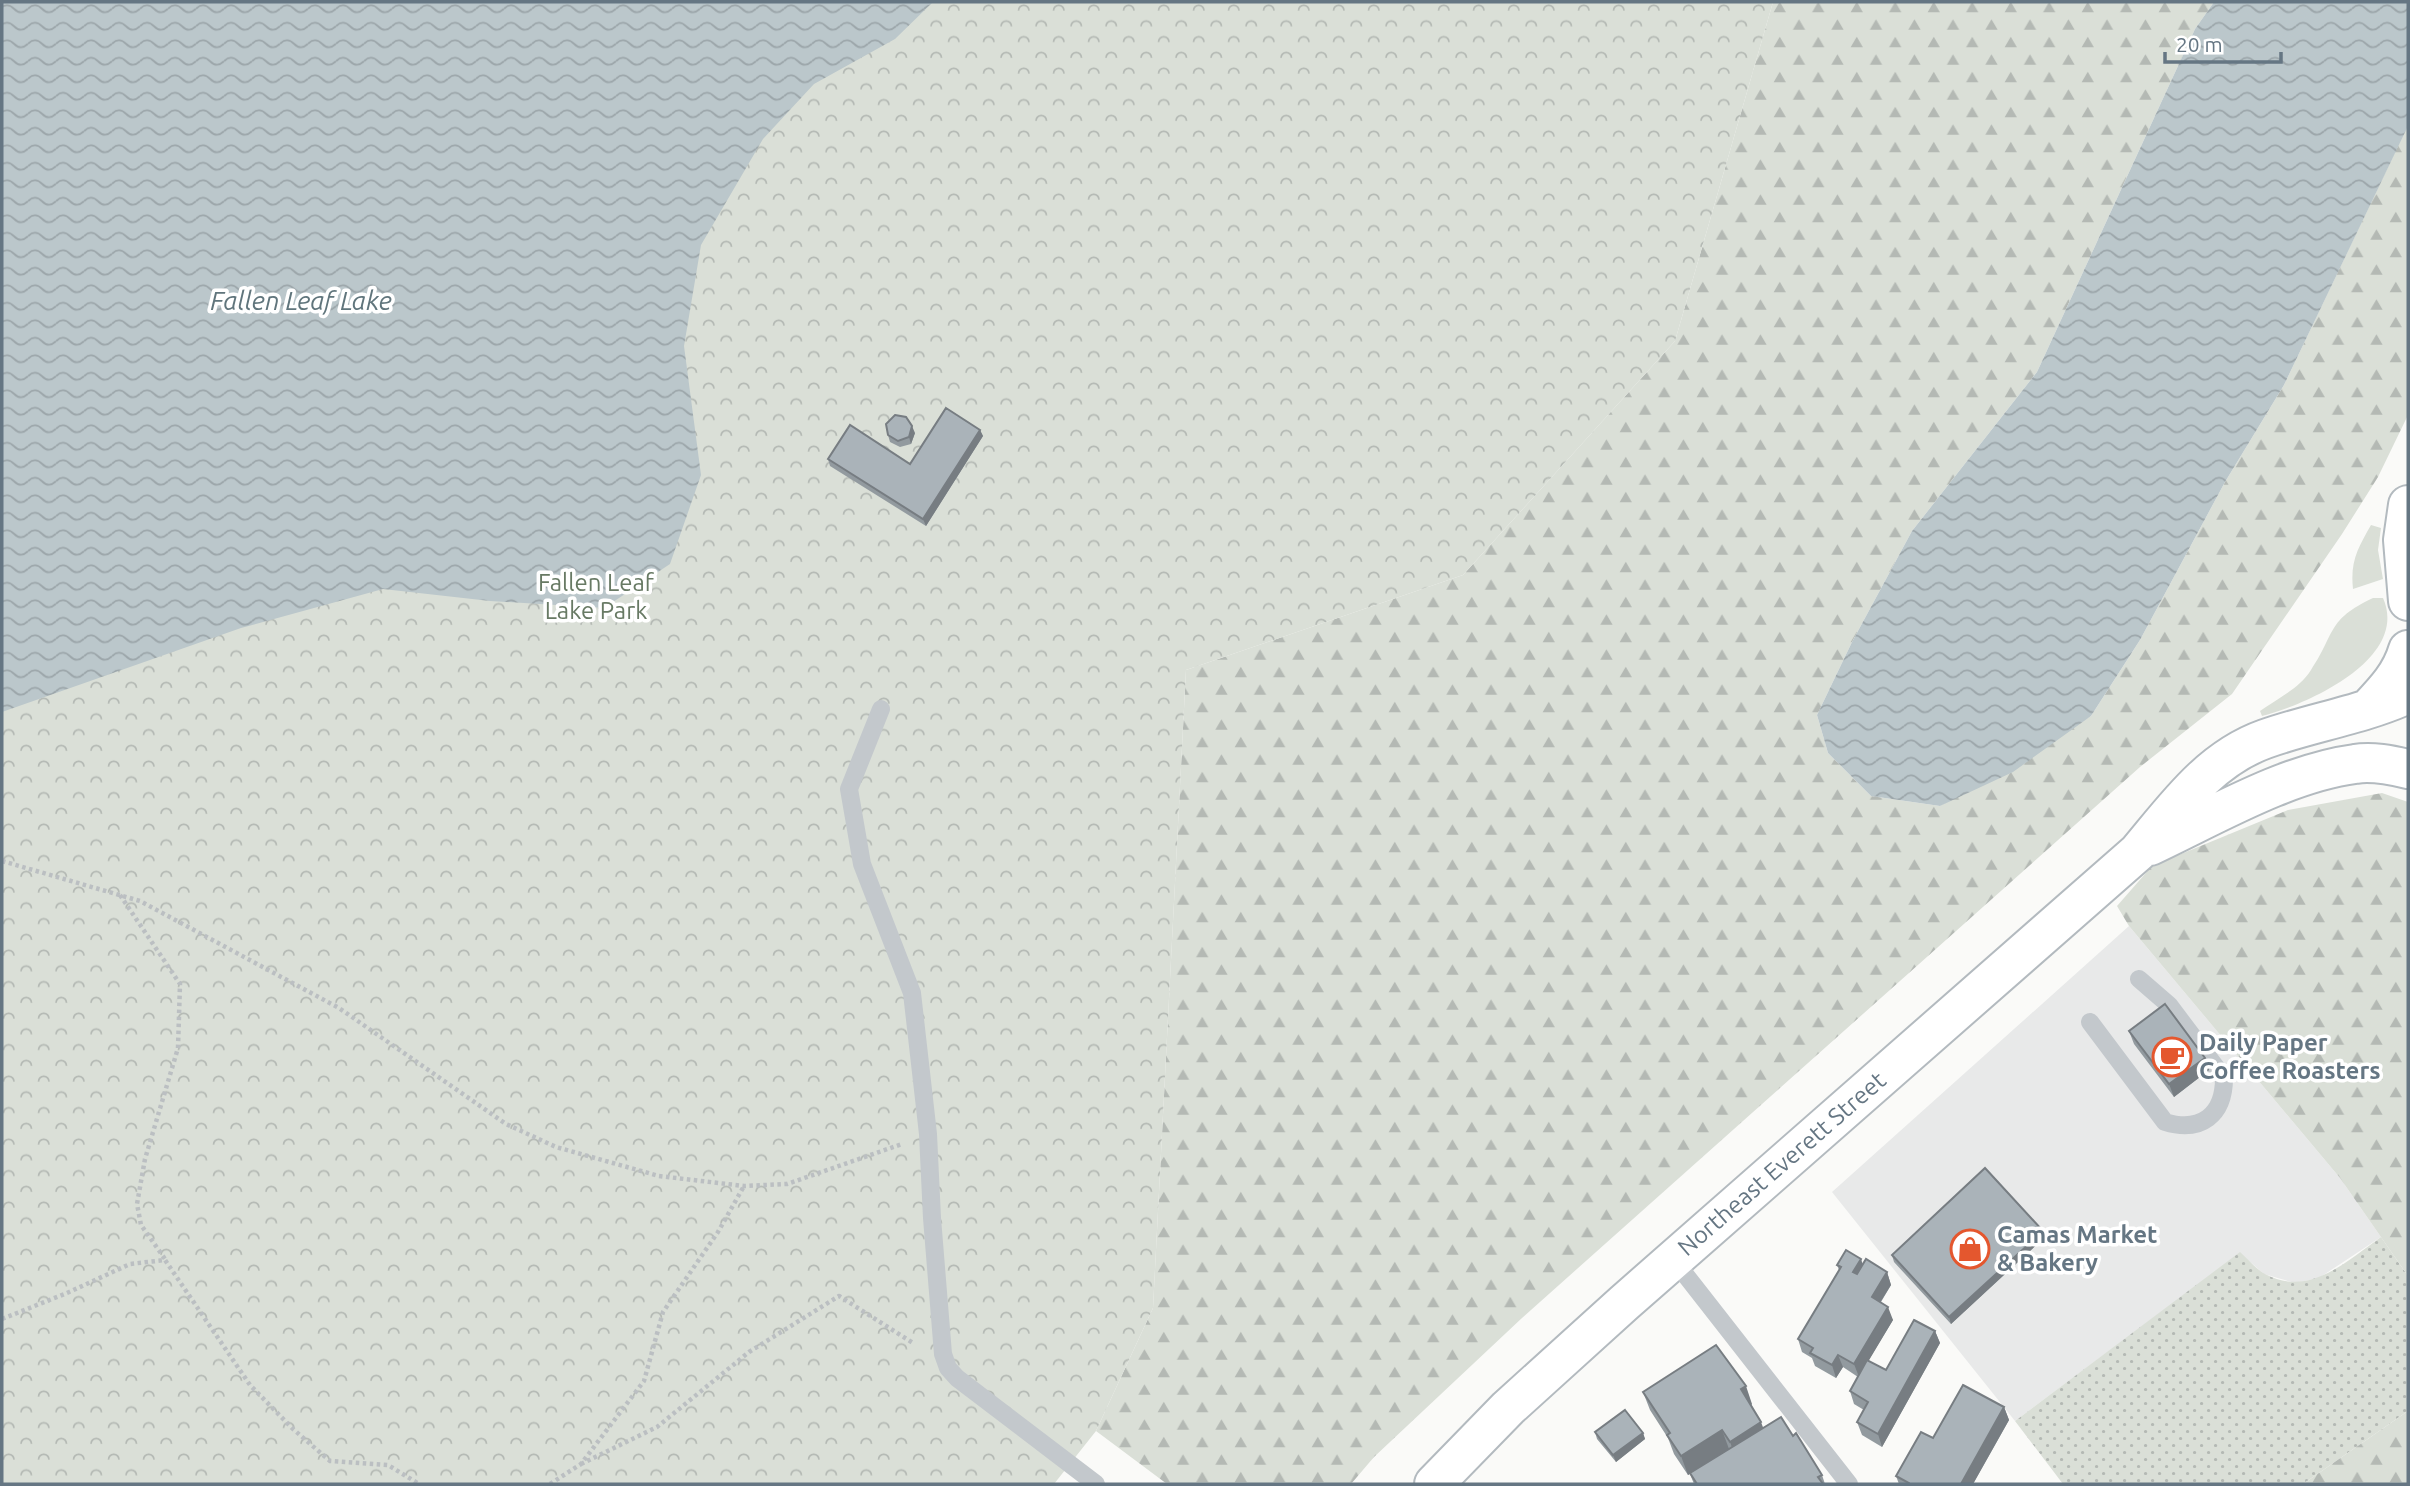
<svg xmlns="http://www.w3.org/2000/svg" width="2410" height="1486" viewBox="0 0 2410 1486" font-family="Ubuntu,sans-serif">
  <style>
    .built { fill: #e8e9e9 }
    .grass { fill: url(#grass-dots) }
    .forest { fill: url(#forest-firs) }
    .park { fill: url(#park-crowns) }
    .garden { fill: #dadfd7 }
    .water { fill: url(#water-waves) }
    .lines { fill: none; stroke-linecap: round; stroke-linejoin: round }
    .secondary-casing { stroke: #b3babf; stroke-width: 42 }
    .path { stroke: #bbbfc2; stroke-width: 4.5; stroke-dasharray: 3.5 3.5; stroke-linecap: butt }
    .lane { stroke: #c3c8cc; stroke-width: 18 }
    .secondary { stroke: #fff; stroke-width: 38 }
    .wall { fill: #929a9f }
    .shaded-wall { fill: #777d82 }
    .building { fill: #aab3b9; stroke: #777d82; stroke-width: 2 }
    .labels { text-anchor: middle; stroke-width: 7; stroke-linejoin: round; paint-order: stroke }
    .park-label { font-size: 24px; fill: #687a64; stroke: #fff }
    .poi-label { font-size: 24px; font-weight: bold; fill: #657683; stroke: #fff; text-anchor: start }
    .street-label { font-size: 24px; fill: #657683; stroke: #fff }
    .water-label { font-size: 26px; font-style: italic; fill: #60757c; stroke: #fff }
  </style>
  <defs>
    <pattern id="grass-dots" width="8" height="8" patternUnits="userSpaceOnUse" patternTransform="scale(1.75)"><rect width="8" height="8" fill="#dadfd7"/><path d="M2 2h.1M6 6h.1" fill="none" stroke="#b4b9b4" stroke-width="1.8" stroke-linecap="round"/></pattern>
    <pattern id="forest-firs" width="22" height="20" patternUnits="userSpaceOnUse" patternTransform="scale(1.75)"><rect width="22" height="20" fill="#dadfd7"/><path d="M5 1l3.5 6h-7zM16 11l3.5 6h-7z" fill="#b4b9b4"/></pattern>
    <pattern id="park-crowns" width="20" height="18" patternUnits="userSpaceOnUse" patternTransform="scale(1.75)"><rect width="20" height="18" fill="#dadfd7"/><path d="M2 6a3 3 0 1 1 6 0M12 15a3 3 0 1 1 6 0" fill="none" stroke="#b4b9b4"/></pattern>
    <pattern id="water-waves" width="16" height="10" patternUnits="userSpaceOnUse" patternTransform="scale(1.75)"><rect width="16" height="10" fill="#bbc7cb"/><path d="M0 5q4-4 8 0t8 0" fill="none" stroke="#9ca6aa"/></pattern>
  </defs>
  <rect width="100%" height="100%" fill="#fafaf8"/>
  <path class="built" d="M2129,926L2340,1178L2381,1237L2319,1278L2295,1283L2264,1274L2240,1253L2015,1421L1832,1192Z"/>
  <path class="grass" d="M2381,1237L2408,1276V1411L2303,1484H2063L2015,1421L2240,1252C2248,1259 2256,1269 2265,1274C2309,1298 2347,1261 2381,1237Z"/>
  <path class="forest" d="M1773,2H2214L2195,29L2037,372L1912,531L1852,642L1817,715L1828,753L1871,796L1940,806L2091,716L2140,640L2225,482L2284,385L2408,125V415L2378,477L2342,534L2232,694L2140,767L1522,1318L1374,1457L1351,1484H1167L1096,1431L1153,1308L1186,670L1463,575L1675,341Z
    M2382,793L2408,802V1276L2340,1178L2129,926L2117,906L2152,866L2288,810Z
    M2408,1411V1484H2303Z"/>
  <path class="park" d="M2,2H1773L1675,341L1463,575L1186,670L1153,1308L1096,1431L1054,1484H2Z"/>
  <path class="garden" d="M2371,525L2381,528L2378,550L2383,579L2353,589C2350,561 2358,548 2371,525Z
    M2373,598H2383C2410,659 2306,705 2262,716L2260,711C2277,699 2300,688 2311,670C2336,633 2326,620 2373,598Z"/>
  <path class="water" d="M2,2H933L895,39L814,84L763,139L701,245L684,346L701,475L670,564L604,608L490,601L383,589L241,628L2,712Z
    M2214,2H2408V126L2284,385L2225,482L2140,640L2091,716L2013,772L1940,806L1871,796L1828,753L1817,715L1852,642L1912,531L2037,372L2195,29Z"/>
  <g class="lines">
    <defs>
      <path id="secondary" d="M2408,505L2403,540L2408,601
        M2369,708C2386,690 2401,674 2408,650
        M2150,846C2212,817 2286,773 2355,764C2372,761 2391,765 2408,769
        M1434,1484L1508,1408L1624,1303L2138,852C2175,808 2209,759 2265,739C2313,722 2362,715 2408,694"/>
    </defs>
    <use href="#secondary" class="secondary-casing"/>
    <path class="path" d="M2,861L140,901L339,1008L506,1124L556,1147L659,1176L744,1186L787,1184L902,1144
      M120,895L180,984L178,1048L145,1159L137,1204L141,1225L165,1259
      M2,1319L67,1293L130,1264L165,1260L250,1385L293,1429L330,1461L388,1465L419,1484
      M581,1464L657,1427L749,1352L839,1296L913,1343
      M550,1484L581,1464L644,1381L663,1312L718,1232L744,1186"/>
    <path class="lane" d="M881,709L849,789L862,864L912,993L928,1134L932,1218L943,1354L948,1368L957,1378L1096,1484
      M2090,1022L2165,1122C2201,1133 2224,1115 2224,1078L2169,1005L2139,979
      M1673,1259L1849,1484"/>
    <use href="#secondary" class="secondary"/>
  </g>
  <path class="wall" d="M980,430L983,436L926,526L830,466L828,459L910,464Z
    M915,433L911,444L900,447L890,442L888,435Z
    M2129,1031L2205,1058L2209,1070L2174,1097L2134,1044Z
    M2043,1231L2045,1237L1951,1324L1894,1262L1892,1255Z
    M1837,1265H1863L1887,1272L1891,1285L1881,1302L1893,1320L1868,1361L1886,1370L1935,1331L1940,1343L1882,1447L1862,1435L1857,1422L1864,1410L1854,1404L1850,1391L1858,1377L1843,1367L1836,1378L1815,1366L1812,1358L1802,1352L1798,1339L1839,1270Z
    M1643,1392L1752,1404L1751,1405L1763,1428L1793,1436L1822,1475L1825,1484H1694L1690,1474L1688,1475L1674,1454L1668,1438L1650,1410Z
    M2004,1407L2009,1420L1973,1484H1899L1896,1476L1933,1438Z
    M1595,1432L1643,1433L1645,1439L1616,1462L1597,1439Z"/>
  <path class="shaded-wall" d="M912,426L915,433L911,444L909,437Z
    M980,430L983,436L926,526L923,519Z
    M2205,1058L2209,1070L2174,1097L2169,1084Z
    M2043,1231L2045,1237L1951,1324L1949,1317Z
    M1861,1259L1865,1271L1858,1285L1853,1272Z
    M1887,1272L1891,1285L1876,1309L1872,1297Z
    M1888,1307L1893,1320L1859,1377L1854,1364Z
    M1935,1331L1940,1343L1882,1447L1878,1434Z
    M1838,1355L1843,1367L1836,1378L1832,1365Z
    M1746,1386L1752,1404L1748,1408L1741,1389Z
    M2004,1407L2009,1420L1973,1484H1961Z
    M1761,1422L1768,1441L1737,1461L1730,1442Z
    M1722,1430L1729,1449L1688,1475L1681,1456Z
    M1643,1433L1645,1439L1616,1462L1613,1455Z"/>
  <path class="building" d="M946,408L980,430L923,519L828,459L850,425L910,464Z
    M895,415L906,417L912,426L909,437L898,441L888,435L886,424Z
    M2165,1004L2205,1058L2169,1084L2129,1031Z
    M1985,1168L2043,1231L1949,1317L1892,1255Z
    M1846,1250L1861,1259L1853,1272L1857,1274L1866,1259L1887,1272L1872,1297L1888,1307L1854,1364L1838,1355L1832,1365L1810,1353L1813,1348L1798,1339L1841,1267L1837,1265Z
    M1914,1320L1935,1331L1878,1434L1857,1422L1868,1402L1850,1391L1867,1360L1886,1370Z
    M1716,1345L1746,1386L1741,1389L1761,1422L1730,1442L1722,1430L1681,1456L1667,1435L1670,1433L1643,1392Z
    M1963,1385L2004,1407L1961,1484H1909V1483L1896,1476L1921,1432L1933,1438Z
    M1625,1410L1643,1433L1613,1455L1595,1432Z
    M1781,1417L1793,1436L1796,1433L1822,1475L1818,1477L1823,1484H1697L1690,1473Z"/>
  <defs>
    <symbol id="cafe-ring" viewBox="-11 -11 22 22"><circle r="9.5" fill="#fff" stroke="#e4572e" stroke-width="1.5"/><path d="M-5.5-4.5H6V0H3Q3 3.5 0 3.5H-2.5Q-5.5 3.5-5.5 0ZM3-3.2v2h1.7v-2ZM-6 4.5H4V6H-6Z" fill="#e4572e"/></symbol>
    <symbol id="shop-ring" viewBox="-11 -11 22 22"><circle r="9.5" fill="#fff" stroke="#e4572e" stroke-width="1.5"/><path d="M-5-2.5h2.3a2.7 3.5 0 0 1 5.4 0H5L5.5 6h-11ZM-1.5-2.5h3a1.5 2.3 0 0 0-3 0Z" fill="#e4572e"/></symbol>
  </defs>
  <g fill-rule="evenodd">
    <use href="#cafe-ring" x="2150" y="1035" width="44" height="44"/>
    <use href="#shop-ring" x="1948" y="1227" width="44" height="44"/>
  </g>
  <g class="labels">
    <g class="park-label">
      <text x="596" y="591">Fallen Leaf<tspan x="596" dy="28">Lake Park</tspan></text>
    </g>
    <g class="poi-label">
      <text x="2199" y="1051">Daily Paper<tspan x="2199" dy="28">Coffee Roasters</tspan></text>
      <text x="1997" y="1243">Camas Market<tspan x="1997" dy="28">&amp; Bakery</tspan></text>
    </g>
    <g class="street-label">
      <text transform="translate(1782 1164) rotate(-41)" y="8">Northeast Everett Street</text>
    </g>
    <g class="water-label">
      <text x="301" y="310">Fallen Leaf Lake</text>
    </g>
  </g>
  <rect width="2410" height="1486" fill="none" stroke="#657683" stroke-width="7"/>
  <path d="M2165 52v10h116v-10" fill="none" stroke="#657683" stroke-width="3.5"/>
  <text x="2176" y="52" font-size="21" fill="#657683" stroke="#ffffff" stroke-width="5" paint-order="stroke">20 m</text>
</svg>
